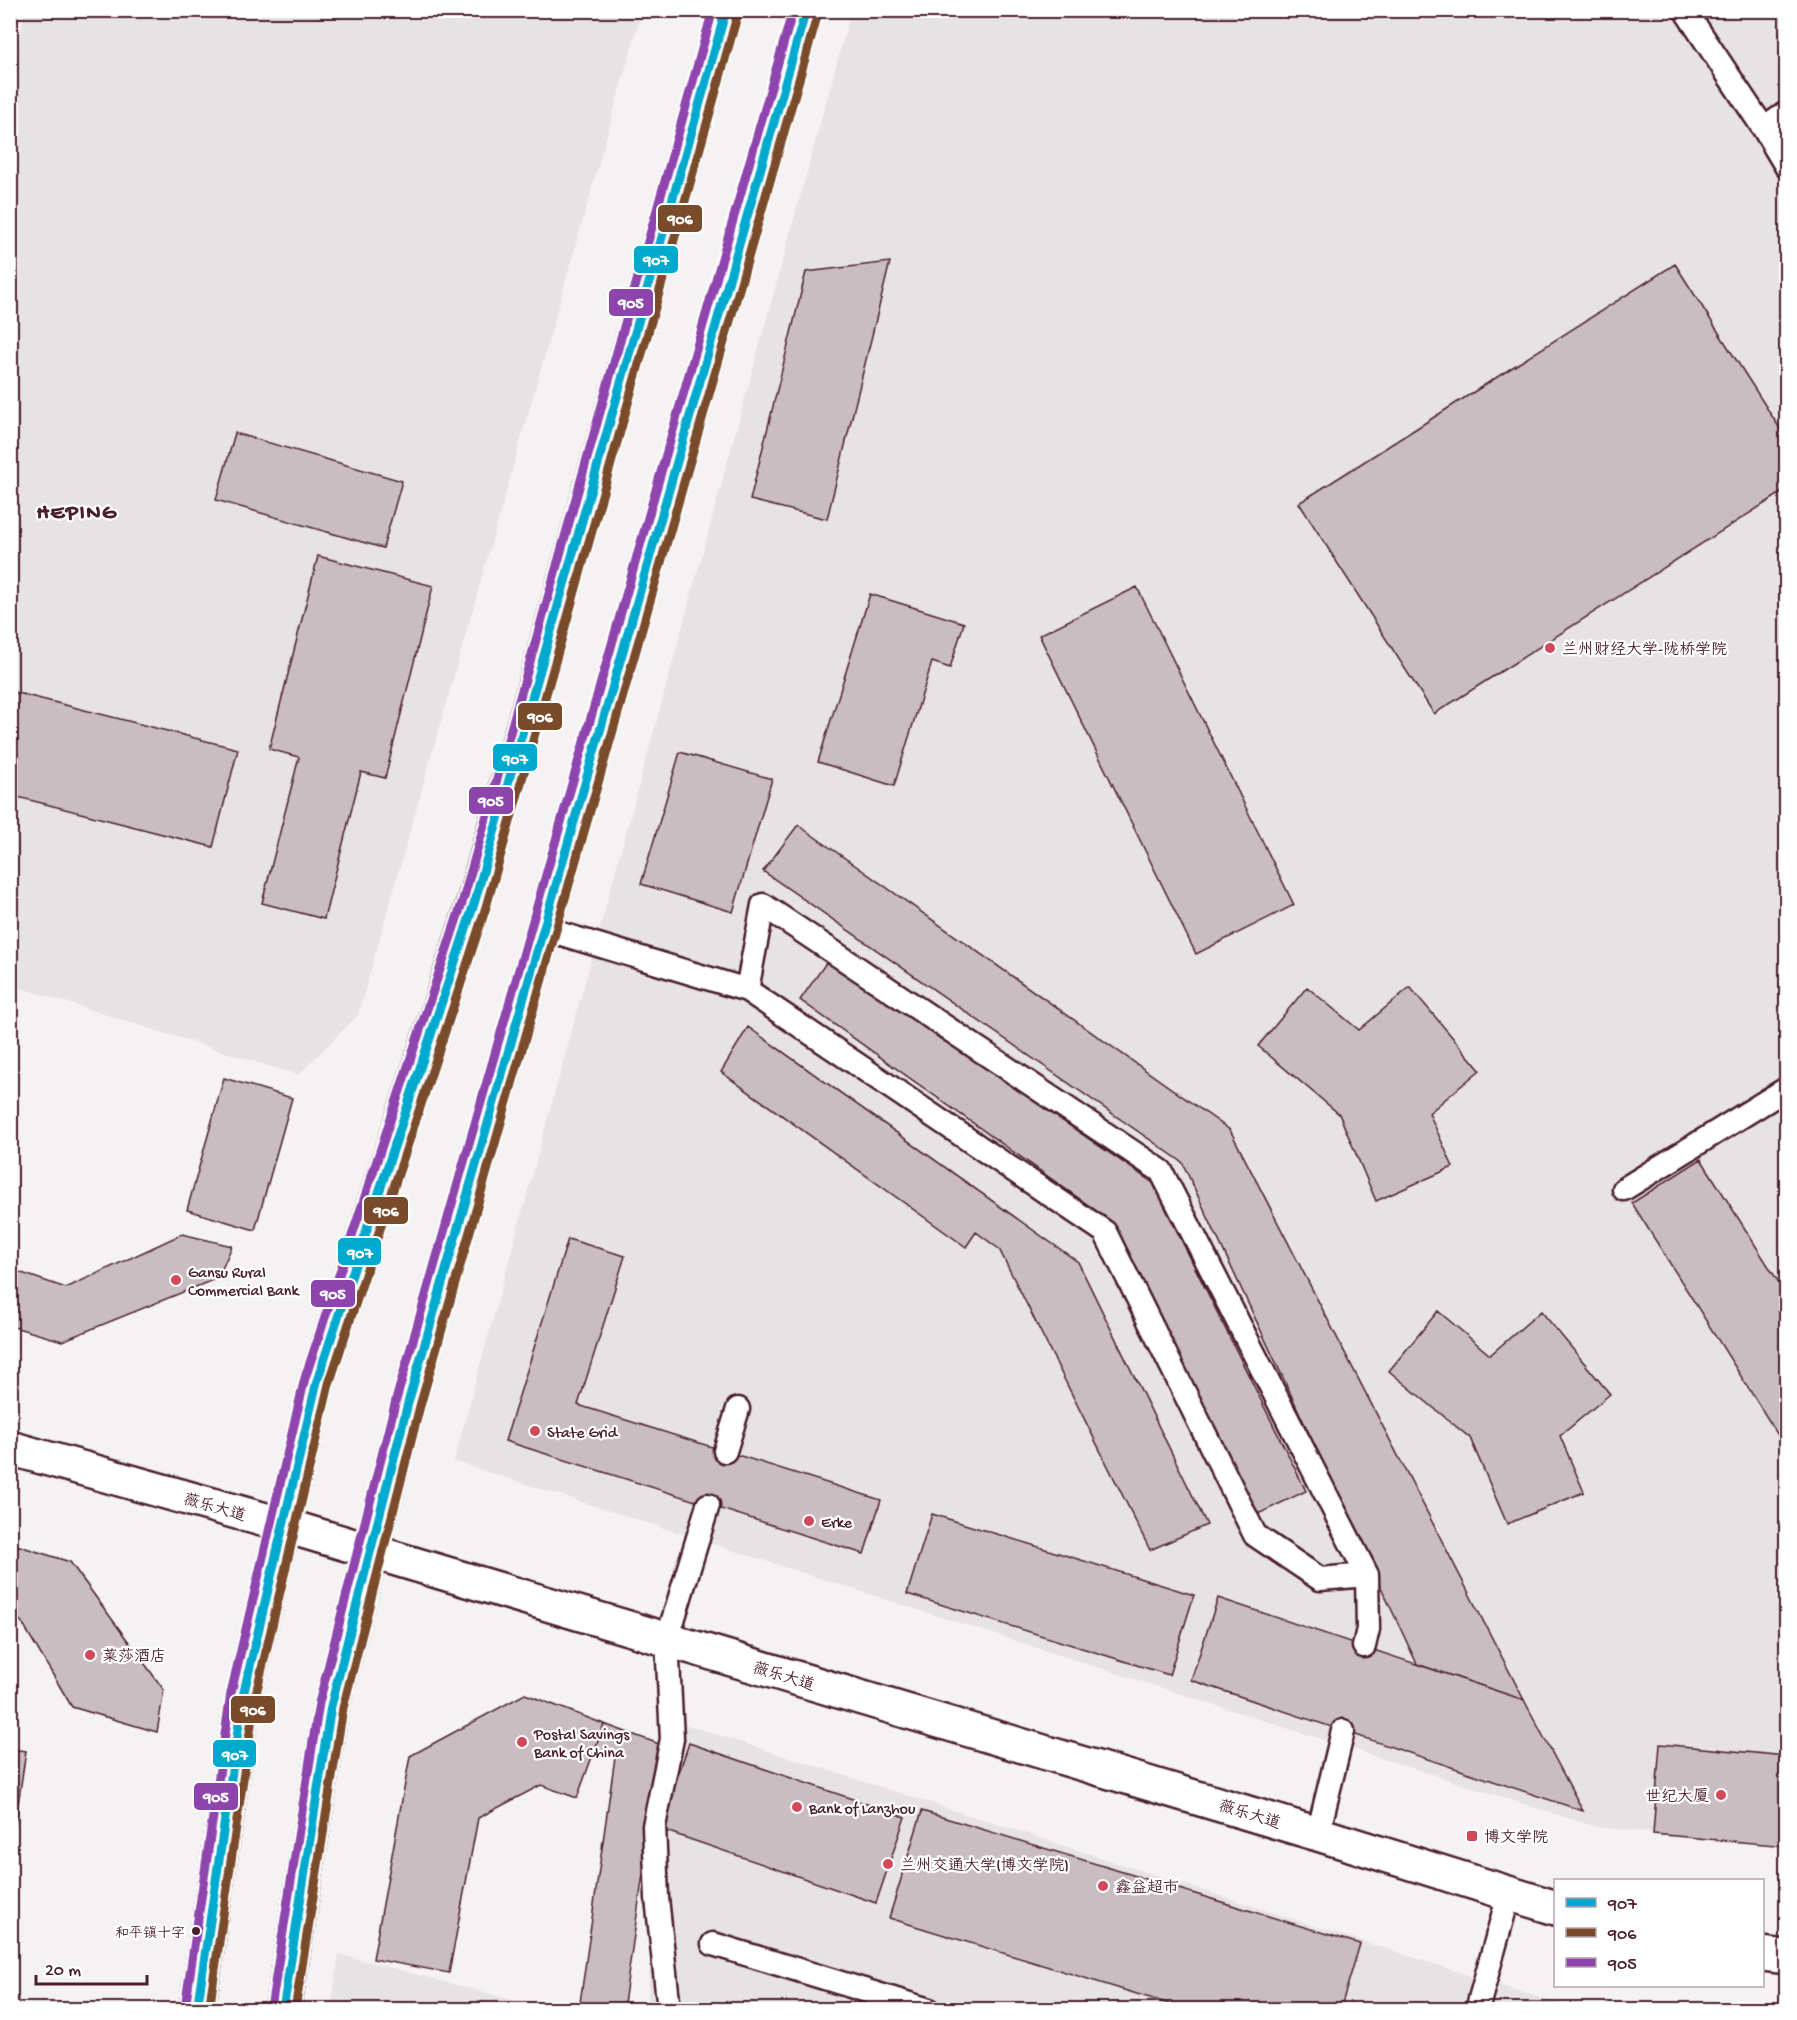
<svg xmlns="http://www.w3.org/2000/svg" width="1797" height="2020" viewBox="0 0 1797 2020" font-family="'Gochi Hand','LXGW WenKai TC',sans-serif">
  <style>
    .built { fill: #e7e2e3 }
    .building { fill: #cabdc1; stroke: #4a1f2b; stroke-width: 1.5 }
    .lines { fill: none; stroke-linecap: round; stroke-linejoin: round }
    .service-casing { stroke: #4a1f2b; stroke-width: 27 }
    .tertiary-casing { stroke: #4a1f2b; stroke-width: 38 }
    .secondary-casing { stroke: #4a1f2b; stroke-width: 38 }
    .trunk-casing { stroke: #4a1f2b; stroke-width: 38 }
    .service { stroke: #fff; stroke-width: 22 }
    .tertiary { stroke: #fff; stroke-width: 33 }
    .secondary { stroke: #fff; stroke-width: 33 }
    .trunk { stroke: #fff; stroke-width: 33 }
    .bus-1-casing { stroke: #fff; stroke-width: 14 }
    .bus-2-casing { stroke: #fff; stroke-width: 14 }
    .bus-3-casing { stroke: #fff; stroke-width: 14 }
    .bus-1 { stroke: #00a9ce; stroke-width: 9 }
    .bus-2 { stroke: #7a4b2a; stroke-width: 9 }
    .bus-3 { stroke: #8e44ad; stroke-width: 9 }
    .poi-dot { fill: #d1495b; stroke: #fff; stroke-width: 2 }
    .bus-dot { fill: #4a1f2b; stroke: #fff; stroke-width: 2 }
    .labels { text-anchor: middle; stroke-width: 4.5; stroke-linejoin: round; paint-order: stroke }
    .bus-label { font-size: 14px; fill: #4a1f2b; stroke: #fff; text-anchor: end }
    .poi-label { font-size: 16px; fill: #4a1f2b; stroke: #fff; text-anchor: start }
    .street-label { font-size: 16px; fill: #4a1f2b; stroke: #fff }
    .district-label { font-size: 22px; font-weight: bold; letter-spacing: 1.5px; fill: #4a1f2b; stroke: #fff }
    .line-badge { stroke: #fff; stroke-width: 2 }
    .badge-label { font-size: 16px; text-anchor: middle; font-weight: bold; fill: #fff }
  </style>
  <rect width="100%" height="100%" fill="#f4f2f2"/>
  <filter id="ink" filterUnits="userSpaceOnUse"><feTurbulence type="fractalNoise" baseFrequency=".0167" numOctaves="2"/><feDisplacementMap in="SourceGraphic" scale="12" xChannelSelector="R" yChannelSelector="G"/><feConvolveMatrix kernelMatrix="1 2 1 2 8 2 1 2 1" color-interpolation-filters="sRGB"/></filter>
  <g filter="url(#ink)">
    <path class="built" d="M25,11H642L358,1015L298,1075L11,985L10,90Z
      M851,11H1786V1846L1596,1827L454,1461Z
      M665,1718L1574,2009L647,2010Z
      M339,1954L546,2009L331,2010Z"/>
    <path class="building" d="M890,262L827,519L750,500L806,272Z
      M1675,264L1786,438V490L1434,714L1299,503Z
      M235,433L402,481L383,548L216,500Z
      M318,556L433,586L385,778L361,772L324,919L262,903L299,757L269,749Z
      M1137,587L1294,905L1196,954L1039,635Z
      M870,594L964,623L950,668L932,662L894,786L818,762Z
      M10,691L238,749L213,847L10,795Z
      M680,752L772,779L733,912L641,884Z
      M798,825L1230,1130L1524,1700L1417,1664L1182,1162L763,871Z
      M828,960L1153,1183L1306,1491L1254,1516L1112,1222L800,1000Z
      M1307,987L1359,1030L1410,987L1480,1070L1429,1113L1453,1167L1376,1201L1339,1114L1258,1046Z
      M748,1027L1078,1262L1207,1525L1150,1550L999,1249L976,1232L966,1247L721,1072Z
      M224,1078L292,1098L255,1230L187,1210Z
      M1701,1159L1786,1294V1448L1632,1203Z
      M182,1234L232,1246L218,1278L62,1341L10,1326V1269L66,1288Z
      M568,1239L625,1256L578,1405L881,1500L864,1554L505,1441Z
      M1438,1311L1490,1355L1541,1311L1610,1394L1560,1436L1584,1492L1507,1524L1470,1438L1389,1371Z
      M932,1514L1194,1595L1169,1675L907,1594Z
      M10,1543L70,1562L164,1690L157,1732L72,1707L21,1621L10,1617Z
      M1218,1598L1524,1700L1583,1811L1191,1680Z
      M525,1694L604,1724L577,1798L541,1785L478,1818L449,1973L373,1959L410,1756Z
      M604,1724L662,1745L623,2010H579L615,1757L595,1749Z
      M689,1743L905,1817L876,1903L660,1829Z
      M1660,1744L1786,1756V1846L1653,1834Z
      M10,1749L26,1751L10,1858Z
      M922,1811L1360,1944L1340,2010H1189L889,1918Z
      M380,2005L405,2010H380Z"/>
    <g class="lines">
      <defs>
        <path id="service" d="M1685,10L1764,129L1786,166
          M1764,129L1786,113
          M545,929L747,990L1105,1232L1255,1535L1320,1579L1367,1575L1368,1629L1364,1646
          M747,990L763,905L1161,1171L1367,1575
          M1624,1189L1786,1089
          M725,1451L738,1409
          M1318,1834L1343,1731
          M713,1944L929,2010
          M669,2010L657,1898L654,1826L672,1739L667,1640L708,1505
          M1477,2010L1509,1894"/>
        <path id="tertiary" d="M10,1448L283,1525"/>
        <path id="secondary" d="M283,1525L1318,1834L1556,1908
          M1762,1954L1786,1957"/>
        <path id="trunk" d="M197,2010L243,1696L317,1381L474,904L726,10
          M283,2010L331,1706L408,1403L806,10"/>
      </defs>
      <use href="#service" class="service-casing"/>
      <use href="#tertiary" class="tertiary-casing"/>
      <use href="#secondary" class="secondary-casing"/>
      <use href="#trunk" class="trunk-casing"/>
      <use href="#service" class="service"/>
      <use href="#tertiary" class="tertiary"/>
      <use href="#secondary" class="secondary"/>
      <use href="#trunk" class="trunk"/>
      <defs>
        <path id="bus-1" d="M197,2010L243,1696L317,1381L474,904L726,10
          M283,2010L331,1706L408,1403L806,10"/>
        <path id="bus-2" d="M209,2010L255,1698L329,1384L486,907L738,13
          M295,2010L343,1708L420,1406L818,13"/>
        <path id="bus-3" d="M185,2008L231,1693L305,1378L463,900L713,10
          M271,2008L319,1703L396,1400L793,10"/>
      </defs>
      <use href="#bus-1" class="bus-1-casing"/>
      <use href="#bus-2" class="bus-2-casing"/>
      <use href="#bus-3" class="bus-3-casing"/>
      <use href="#bus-1" class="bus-1"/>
      <use href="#bus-2" class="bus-2"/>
      <use href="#bus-3" class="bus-3"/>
    </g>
  </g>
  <g class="poi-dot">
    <circle cx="1550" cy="648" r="6"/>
    <circle cx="176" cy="1280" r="6"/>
    <circle cx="535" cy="1431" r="6"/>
    <circle cx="809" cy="1521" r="6"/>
    <circle cx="90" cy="1655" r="6"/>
    <circle cx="522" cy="1742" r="6"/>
    <circle cx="1721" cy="1795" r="6"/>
    <circle cx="797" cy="1807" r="6"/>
    <rect x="1466" y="1830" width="12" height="12" rx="3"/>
    <circle cx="888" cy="1864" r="6"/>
    <circle cx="1103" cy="1886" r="6"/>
  </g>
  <circle class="bus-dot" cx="196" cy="1931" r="5"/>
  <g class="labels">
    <g class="bus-label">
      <text x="185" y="1937">和平镇十字</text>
    </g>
    <g class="poi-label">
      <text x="1562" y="654">兰州财经大学-陇桥学院</text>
      <text x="188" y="1277">Gansu Rural<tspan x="188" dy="18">Commercial Bank</tspan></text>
      <text x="547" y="1437">State Grid</text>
      <text x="821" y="1527">Erke</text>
      <text x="102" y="1661">莱莎酒店</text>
      <text x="534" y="1739">Postal Savings<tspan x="534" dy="18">Bank of China</tspan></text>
      <text x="1709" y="1801" text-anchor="end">世纪大厦</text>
      <text x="809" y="1813">Bank of Lanzhou</text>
      <text x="1484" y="1842">博文学院</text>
      <text x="900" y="1870">兰州交通大学(博文学院)</text>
      <text x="1115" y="1892">鑫益超市</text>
    </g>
    <g class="street-label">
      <text transform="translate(215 1506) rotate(16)" y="6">薇乐大道</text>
      <text transform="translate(784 1675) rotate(17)" y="6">薇乐大道</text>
      <text transform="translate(1250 1813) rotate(17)" y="6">薇乐大道</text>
    </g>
    <g class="district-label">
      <text x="77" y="518">HEPING</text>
    </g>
  </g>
  <g class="line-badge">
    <rect x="657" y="204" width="46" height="29" rx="6" fill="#7a4b2a"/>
    <rect x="633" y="245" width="46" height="29" rx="6" fill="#00a9ce"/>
    <rect x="608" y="288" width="46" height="29" rx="6" fill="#8e44ad"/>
    <rect x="517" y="702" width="46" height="29" rx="6" fill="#7a4b2a"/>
    <rect x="492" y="743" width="46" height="29" rx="6" fill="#00a9ce"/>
    <rect x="468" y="786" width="46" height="29" rx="6" fill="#8e44ad"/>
    <rect x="363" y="1196" width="46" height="29" rx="6" fill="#7a4b2a"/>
    <rect x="337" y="1237" width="45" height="29" rx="6" fill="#00a9ce"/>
    <rect x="310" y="1279" width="46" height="29" rx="6" fill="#8e44ad"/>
    <rect x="230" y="1695" width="46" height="29" rx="6" fill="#7a4b2a"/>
    <rect x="212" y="1739" width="45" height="29" rx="6" fill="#00a9ce"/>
    <rect x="193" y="1782" width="46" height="29" rx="6" fill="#8e44ad"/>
  </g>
  <g class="badge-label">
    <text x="680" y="224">906</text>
    <text x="656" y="265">907</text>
    <text x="631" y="308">905</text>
    <text x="540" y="722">906</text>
    <text x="515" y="764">907</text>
    <text x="491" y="806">905</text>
    <text x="386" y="1216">906</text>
    <text x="360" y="1258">907</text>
    <text x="333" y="1299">905</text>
    <text x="253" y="1715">906</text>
    <text x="235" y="1760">907</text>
    <text x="216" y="1802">905</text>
  </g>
  <rect width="1797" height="2020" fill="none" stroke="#fff" stroke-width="36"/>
  <rect x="18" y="18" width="1761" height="1984" fill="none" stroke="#4a1f2b" stroke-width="2" filter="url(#ink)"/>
  <rect x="1554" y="1879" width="210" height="108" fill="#ffffff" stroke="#b7a5aa" stroke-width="1.5"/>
  <rect x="1566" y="1898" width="30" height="9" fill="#00a9ce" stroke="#b7a5aa" stroke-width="1.5"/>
  <text x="1608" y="1909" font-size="18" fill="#4a1f2b">907</text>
  <rect x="1566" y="1928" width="30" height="9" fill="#7a4b2a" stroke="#b7a5aa" stroke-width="1.5"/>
  <text x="1608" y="1939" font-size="18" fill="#4a1f2b">906</text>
  <rect x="1566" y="1958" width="30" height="9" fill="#8e44ad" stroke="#b7a5aa" stroke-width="1.5"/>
  <text x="1608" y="1969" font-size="18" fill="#4a1f2b">905</text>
  <path d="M36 1975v9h111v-9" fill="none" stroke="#4a1f2b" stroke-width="3"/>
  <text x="45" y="1975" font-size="18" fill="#4a1f2b" stroke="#ffffff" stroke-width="4.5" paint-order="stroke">20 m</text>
</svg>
